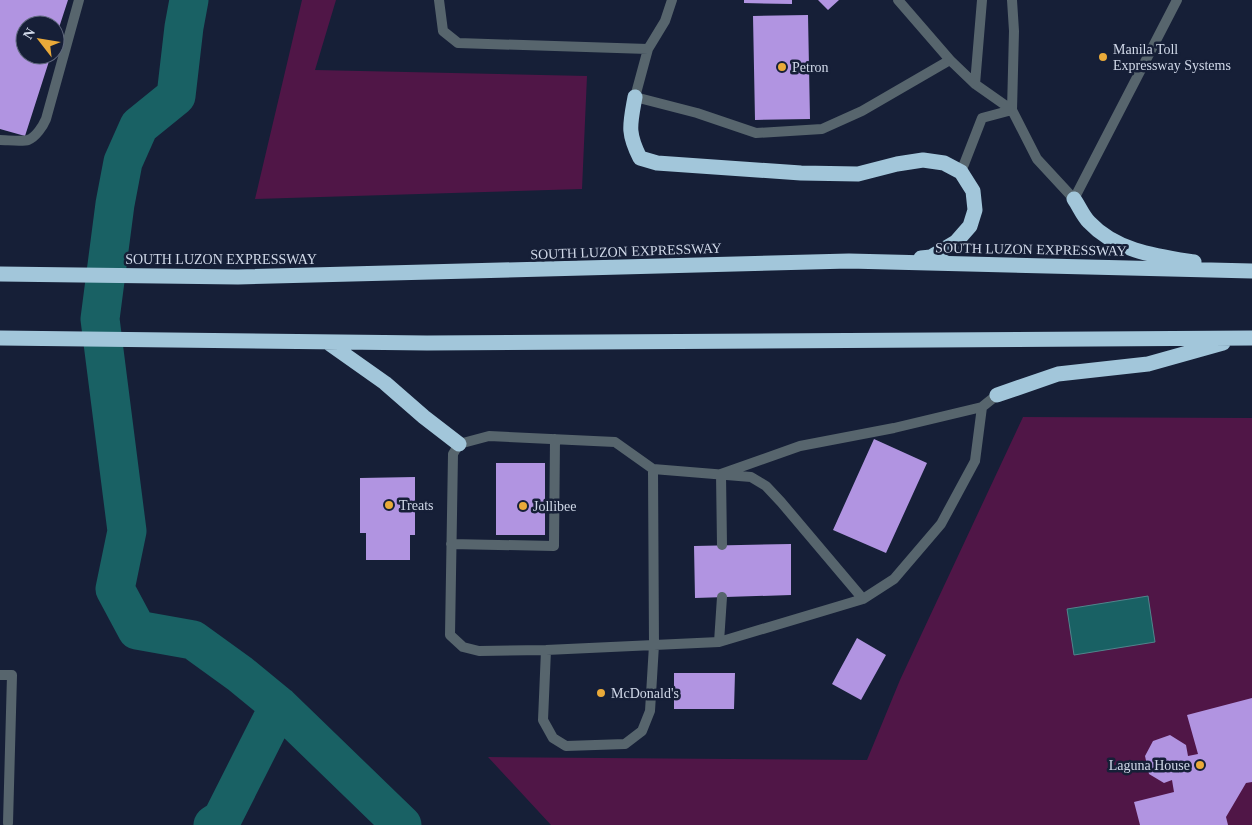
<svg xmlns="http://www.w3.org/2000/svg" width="1252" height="825" viewBox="0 0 1252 825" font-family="'Times New Roman',serif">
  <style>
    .green { fill: #501647 }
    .water { fill: #196164; stroke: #50858c }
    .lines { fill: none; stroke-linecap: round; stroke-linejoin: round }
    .river { stroke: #196164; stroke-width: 39 }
    .building { fill: #b194e1 }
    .service { stroke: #57656d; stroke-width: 10 }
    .motorway { stroke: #a2c6da; stroke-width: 15 }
    .poi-dot { fill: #eaaa39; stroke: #161f37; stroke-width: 2 }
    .labels { text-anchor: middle; stroke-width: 5; stroke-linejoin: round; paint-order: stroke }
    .poi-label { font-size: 14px; fill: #d0d8e8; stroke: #161f37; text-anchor: start }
    .street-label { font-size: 14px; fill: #d0d8e8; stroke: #161f37 }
  </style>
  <rect width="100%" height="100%" fill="#161f37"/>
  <path class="green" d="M302,0H336L315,70L587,76L582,189L255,199Z
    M1023,417L1252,418V825H551L488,757L867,760L900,680Z"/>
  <path class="water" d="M1148,596L1155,642L1074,655L1067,609Z"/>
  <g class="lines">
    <path class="river" d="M189,0L184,27L176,96L139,126L123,162L115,204L100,319L127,531L115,589L137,630L193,640L240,674L279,706L402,825
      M213,825L222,819L279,706"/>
  </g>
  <path class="building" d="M0,0H68L55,40V25H25V55H51L25,136L0,129Z
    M744,0H792V4L744,3Z
    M818,0H839L828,10Z
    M808,15L810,119L755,120L753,16Z
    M874,439L927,463L886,553L833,530Z
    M496,463H545V535H496Z
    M415,477V535H410V560H366V533H360V478Z
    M791,544V595L695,598L694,546Z
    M857,638L886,655L861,700L832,684Z
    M674,673H735L734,709H674Z
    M1252,698V782L1246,783L1226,817L1228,825H1140L1134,802L1174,792L1172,780L1164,783L1149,774L1145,756L1153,741L1170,735L1186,745L1188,756L1198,754L1187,715Z"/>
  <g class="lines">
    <path class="service" d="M439,0L443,31L458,43L648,49
      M672,0L665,21L648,49L635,97L697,113L756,133L822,129L862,111L950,60L975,84L1012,110L1037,159L1074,199L1177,0
      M898,0L950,60
      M975,84L982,0
      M0,140C7,140 23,142 28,140C36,137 43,126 46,119L79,0
      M961,172L982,118L1012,110L1014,31L1012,0
      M451,544L554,546L555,439
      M722,545L721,474L800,446L894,428L982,407
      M722,597L719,642L863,599L894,579L941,524L975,461L982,407L997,395
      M719,642L546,650L479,651L463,647L450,635L453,454L459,444L489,436L615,442L653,469L751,477L766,486L781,502L863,599
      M546,650L543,720L553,738L566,746L625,744L642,731L650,711L654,645L653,469
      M0,675H12L8,823"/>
    <path class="motorway" d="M635,97C630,125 627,132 640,158L657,163L801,173L858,174L897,164L923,160L944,163L961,172L973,191L975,210L970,226L956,242L931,257L921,258
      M1074,199C1079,206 1083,216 1089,222C1116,251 1156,256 1194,262
      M0,274L238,277L849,261L1252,271
      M0,338L427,343L1252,338
      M327,342L385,383L424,417L459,444
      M997,395L1058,374L1148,364L1223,343"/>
  </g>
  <g class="poi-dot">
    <circle cx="1103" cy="57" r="5"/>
    <circle cx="782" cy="67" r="5"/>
    <circle cx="389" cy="505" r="5"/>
    <circle cx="523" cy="506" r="5"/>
    <circle cx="601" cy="693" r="5"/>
    <circle cx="1200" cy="765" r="5"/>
  </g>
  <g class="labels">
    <g class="poi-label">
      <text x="1113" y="54">Manila Toll<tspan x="1113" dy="16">Expressway Systems</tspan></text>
      <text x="792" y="72">Petron</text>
      <text x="399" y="510">Treats</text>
      <text x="533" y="511">Jollibee</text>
      <text x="611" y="698">McDonald's</text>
      <text x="1190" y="770" text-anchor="end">Laguna House</text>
    </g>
    <g class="street-label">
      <text transform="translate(1031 249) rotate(1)" y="5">SOUTH LUZON EXPRESSWAY</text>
      <text transform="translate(626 251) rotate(-2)" y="5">SOUTH LUZON EXPRESSWAY</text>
      <text x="221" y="264">SOUTH LUZON EXPRESSWAY</text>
    </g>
  </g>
  <g transform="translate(40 40) rotate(301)"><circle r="24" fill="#161f37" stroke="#60697e"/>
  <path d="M0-4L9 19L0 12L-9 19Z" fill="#eaaa39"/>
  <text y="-8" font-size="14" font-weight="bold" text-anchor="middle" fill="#d0d8e8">N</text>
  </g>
</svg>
